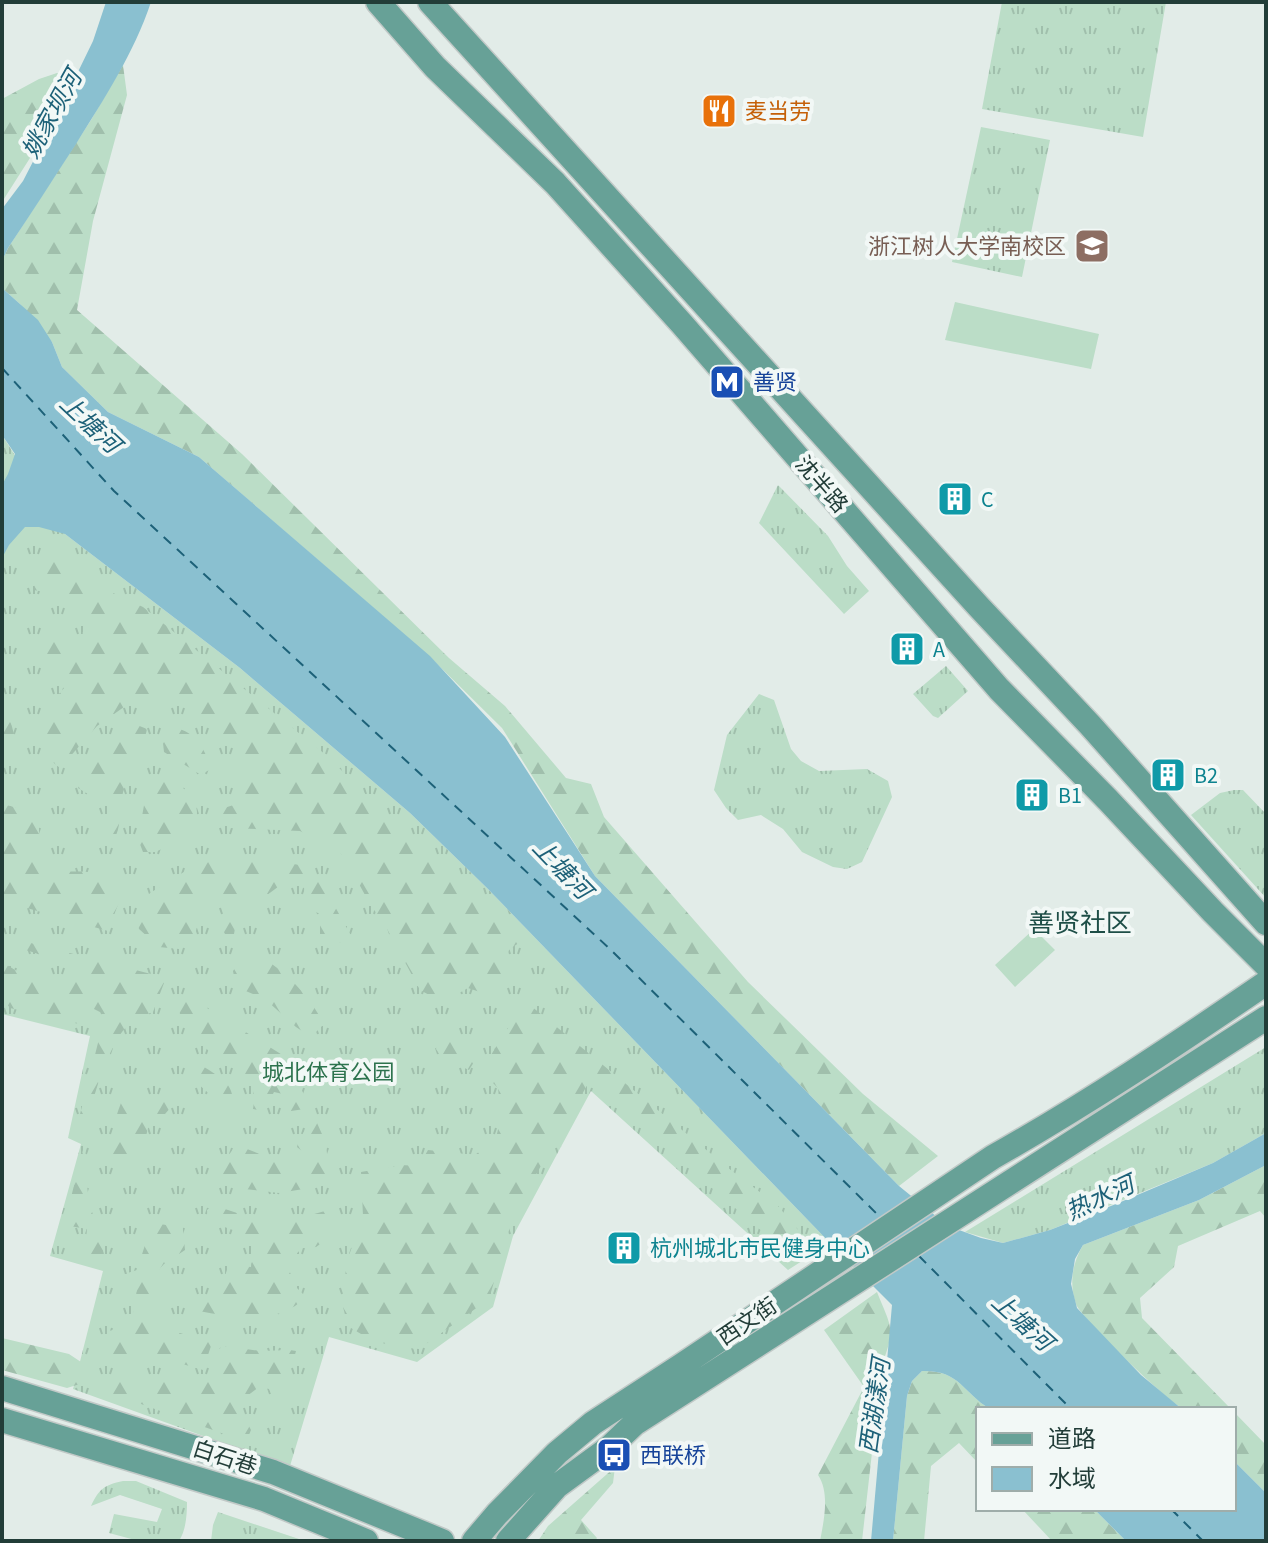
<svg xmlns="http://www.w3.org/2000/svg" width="1268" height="1543" viewBox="0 0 1268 1543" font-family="'Source Sans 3','Noto Sans SC',sans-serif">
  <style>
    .grass { fill: url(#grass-tufts) }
    .forest { fill: url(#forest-firs) }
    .garden { fill: #bbddc7 }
    .water { fill: #8ac0d0 }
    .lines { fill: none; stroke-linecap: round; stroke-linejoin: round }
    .ferry { stroke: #1d6178; stroke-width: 2; stroke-dasharray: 10 8; stroke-linecap: butt }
    .major-casing { stroke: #c1c9c7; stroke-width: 27 }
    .major { stroke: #67a197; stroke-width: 24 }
    .labels { text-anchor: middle; stroke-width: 8; stroke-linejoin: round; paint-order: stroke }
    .food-label { font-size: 22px; fill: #c56008; stroke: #f2f8f6; text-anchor: start }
    .education-label { font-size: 22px; fill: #785e54; stroke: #f2f8f6; text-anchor: end }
    .transit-label { font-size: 22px; fill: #164399; stroke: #f2f8f6; text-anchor: start }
    .street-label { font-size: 22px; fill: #223d38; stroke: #f2f8f6 }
    .culture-label { font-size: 22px; fill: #0d838f; stroke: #f2f8f6; text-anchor: start }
    .park-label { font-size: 22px; fill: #2d734e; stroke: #f2f8f6 }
    .water-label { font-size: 24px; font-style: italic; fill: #1d6178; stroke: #f2f8f6 }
    .quarter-label { font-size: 26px; fill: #1e4e47; stroke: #f2f8f6 }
  </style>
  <defs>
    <pattern id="grass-tufts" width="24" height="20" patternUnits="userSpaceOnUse" patternTransform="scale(2)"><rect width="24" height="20" fill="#bbddc7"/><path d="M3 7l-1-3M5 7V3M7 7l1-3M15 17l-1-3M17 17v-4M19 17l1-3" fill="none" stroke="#a0bfac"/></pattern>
    <pattern id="forest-firs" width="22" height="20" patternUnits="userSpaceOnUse" patternTransform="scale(2)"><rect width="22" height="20" fill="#bbddc7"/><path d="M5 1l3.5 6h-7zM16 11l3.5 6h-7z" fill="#a0bfac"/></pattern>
  </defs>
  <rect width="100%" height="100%" fill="#e2ece8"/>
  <path class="grass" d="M1002,2H1166L1143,137L982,109Z
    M981,127L1050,140L1022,277L952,262Z
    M2,435L65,534L240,668L410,813L488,889L830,1243L788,1270L591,1091L513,1236L493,1307L417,1362L329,1337L290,1466L266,1460L242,1450L73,1389L103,1271L50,1256L81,1144L68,1138L90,1036L2,1014Z
    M778,485L828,536L847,566L869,591L844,614L759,523Z
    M946,666L968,691L938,718L933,716L913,694Z
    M759,694L774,700L791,749L801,761L819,771L867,769L888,781L892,797L862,862L847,869L833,867L802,852L783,829L761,815L738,820L726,808L714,790L727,735Z
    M1234,790H1243L1266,814V898L1191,815L1220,793Z
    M1266,1047V1133L1213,1163L1050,1230L1003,1243L965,1232Z
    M123,1481H136L187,1502C187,1515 186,1530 179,1541H139L109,1533L114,1514L157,1522L162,1509L120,1495L91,1506C99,1489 104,1485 123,1481Z
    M218,1512L305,1541H245L238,1539V1541H211L213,1525Z"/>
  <path class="forest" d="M123,65L127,95L93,221L77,310L242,454L449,658L505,706L566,778L591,784L604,817L748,982L863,1094L938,1156L899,1186L595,876L502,728L429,656L199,457L108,412L62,367L52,342L20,304L2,288V261L8,248L91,120Z
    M57,73L65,75L30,158L2,202V99L39,79Z
    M44,560L59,562L81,578L143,607L326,755L447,875L480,897L524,939L509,950L499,984L489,995L468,988L454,996L433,997L420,990L386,927L370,904L343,855L300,831L230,828L220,818L224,808L240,803L234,792L239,767L234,745L189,708L163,697L141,695L97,726L60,768L49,759L44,711L72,679L51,669L42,645L57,630L78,639L86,628L77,599L34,590L36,570Z
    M10,719L19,754L2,762V721Z
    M137,725L147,729C142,754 125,776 121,802C119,815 121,828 114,839L105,834L108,823L107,802L98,800L78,788L97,755L118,733Z
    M169,726C197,732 201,744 212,768L201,775L164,752L163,743Z
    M161,779C178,783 196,792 197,812C197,819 191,830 189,837L155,852H143L138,839L146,794Z
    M2,804L38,813L40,847L56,871C83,873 109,866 122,894L108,931L2,901Z
    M225,857L253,858L300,865L318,876L354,941C341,943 331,944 320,935V914L305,907L304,885L294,875L263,898L240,899L234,934L229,942L223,930L224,904L203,900L195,935L179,949L159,947L139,929L135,917L150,893L192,867Z
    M27,942L151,974L164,983L153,1012C148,1014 141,1016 136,1019C122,1027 114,1044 108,1058C88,1103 79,1154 90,1203C94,1223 103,1241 105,1262L84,1259L87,1229L64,1225L86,1138L75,1134L101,1031L102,1013L90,1007L79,1024L10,1008L2,998V962L20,973L67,981L72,965L26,950Z
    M259,955C288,974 308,994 324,1024L311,1037L296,1027L265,999L236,987L233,971L243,957Z
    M191,998L284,1056L311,1108L291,1111L292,1096L274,1092L264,1111L253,1109C260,1071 231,1071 210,1052C195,1039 183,1023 176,1005Z
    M525,1001L732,1171L778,1206L804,1237L787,1252L779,1250L772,1240L589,1082L514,1213L489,1299L419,1349C388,1346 374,1343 348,1326L343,1307L344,1285L347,1261L363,1216L361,1172L401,1165L419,1166L428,1150L475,1155L496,1138L501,1117L498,1088L481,1071Z
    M453,1033L474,1041L479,1054L469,1070L442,1058L436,1049L439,1039Z
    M204,1067C230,1083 233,1085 235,1117L219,1115L215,1110L214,1098L197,1083L198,1071Z
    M165,1087H177L178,1099L165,1114L153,1119L148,1128L140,1161L126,1170L110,1163C110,1141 113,1123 121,1103L134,1100L146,1113Z
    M317,1123L326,1143L329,1176L322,1186L279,1193L236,1188L215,1183L222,1165L233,1149L242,1147L267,1157L308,1156L297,1147C300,1135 306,1127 317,1123Z
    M1266,1165V1218L1260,1211L1178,1246L1174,1267L1140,1298L1142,1318L1231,1409C1221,1409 1188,1411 1182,1408C1167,1401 1080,1317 1076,1304C1069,1283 1072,1264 1083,1245L1199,1200Z
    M213,1205L255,1219L293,1220L332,1209L330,1237L316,1247L302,1248L287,1264L295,1286L306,1297C278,1326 234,1317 198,1311L197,1298C222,1292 221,1287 229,1264L251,1267L252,1246L241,1233L208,1221L207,1210Z
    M182,1220L185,1250L164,1264L150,1279L173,1277L151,1324L212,1343L203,1370L162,1358L129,1364L105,1363L109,1331L131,1325L137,1289L116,1295L118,1276L137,1270L145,1245L144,1228L154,1223L172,1226Z
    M877,1292C891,1327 896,1328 882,1364L862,1541H820C824,1520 830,1493 818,1475L864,1387L824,1330Z
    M2,1338L69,1354L84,1364L80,1384L67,1388L2,1370Z
    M226,1346L260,1351L290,1350L296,1351L282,1401L274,1400L269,1389L259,1387L243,1399L242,1413L251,1430L246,1442L108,1392L110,1379L141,1381L157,1377L192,1389L224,1370L217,1361L218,1349Z
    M922,1371C960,1370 962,1392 990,1409H978V1463L959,1443L931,1466L924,1541H893L907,1396L912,1381Z
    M1234,1412L1266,1445V1493L1234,1461Z
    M615,1467L613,1483L581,1520L597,1538L595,1541H538L548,1526Z
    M1022,1509H1094L1126,1541H1052Z"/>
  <path class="garden" d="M955,302L1099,334L1091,369L945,340Z
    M1034,929L1055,950L1015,987L995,965Z"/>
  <path class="water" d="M106,2H151C134,53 104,99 76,144C53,179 31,214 8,248L2,261V209L23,181L57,115L93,41Z
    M2,288L38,320L52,342L62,367L108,412L199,457L430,656L505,737L595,876L899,1186L948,1226L981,1238L1003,1243L1050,1230L1116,1204L1213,1163L1266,1133V1165L1199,1200L1083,1245L1075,1259L1071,1284L1077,1308L1141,1375L1182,1409H990C962,1392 960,1370 922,1371L912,1381L907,1396L893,1541H871L892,1305L830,1243L488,889L410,813L240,668L65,534L39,527H25L9,545L2,558V485L8,474L15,454L2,435Z
    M1234,1461L1266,1493V1541H1126L1094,1509H1234Z"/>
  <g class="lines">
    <path class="ferry" d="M2,368L114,491L610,949L881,1218
      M919,1256L1071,1409
      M1171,1509L1203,1541"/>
    <defs>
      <path id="major" d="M378,2L435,67L555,183L682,324L999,689L1108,800L1213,912L1266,965
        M430,2L979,607L1090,725L1266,923
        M2,1388L273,1472L442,1541
        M2,1420L264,1499L366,1541
        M474,1541L497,1514L557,1453L593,1423L682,1365L993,1157C1087,1104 1177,1044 1266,983
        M508,1541L557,1486L609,1448L634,1424L1266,1018"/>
    </defs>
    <use href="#major" class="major-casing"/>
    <use href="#major" class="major"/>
  </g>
  <defs>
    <symbol id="restaurant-square" viewBox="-11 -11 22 22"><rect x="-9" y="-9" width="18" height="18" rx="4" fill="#e8710a" stroke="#f2f8f6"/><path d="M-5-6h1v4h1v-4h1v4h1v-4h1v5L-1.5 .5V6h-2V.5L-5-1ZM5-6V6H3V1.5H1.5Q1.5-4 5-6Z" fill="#fff"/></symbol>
    <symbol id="university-square" viewBox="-11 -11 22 22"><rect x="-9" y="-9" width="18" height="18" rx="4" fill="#8d6e63" stroke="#f2f8f6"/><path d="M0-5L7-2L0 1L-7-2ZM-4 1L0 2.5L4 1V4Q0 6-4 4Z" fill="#fff"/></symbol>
    <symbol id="metro-square" viewBox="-11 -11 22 22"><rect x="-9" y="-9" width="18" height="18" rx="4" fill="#1a4fb4" stroke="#f2f8f6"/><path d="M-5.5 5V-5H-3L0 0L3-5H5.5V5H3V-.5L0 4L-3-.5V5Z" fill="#fff"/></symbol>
    <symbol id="building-square" viewBox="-11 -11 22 22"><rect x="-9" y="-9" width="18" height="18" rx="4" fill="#0f9aa8" stroke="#f2f8f6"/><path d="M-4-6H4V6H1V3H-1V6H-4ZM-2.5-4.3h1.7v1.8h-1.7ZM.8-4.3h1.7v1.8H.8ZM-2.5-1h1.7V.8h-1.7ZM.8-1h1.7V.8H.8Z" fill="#fff"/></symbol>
    <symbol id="bus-square" viewBox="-11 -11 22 22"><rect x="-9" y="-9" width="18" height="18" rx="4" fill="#1a4fb4" stroke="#f2f8f6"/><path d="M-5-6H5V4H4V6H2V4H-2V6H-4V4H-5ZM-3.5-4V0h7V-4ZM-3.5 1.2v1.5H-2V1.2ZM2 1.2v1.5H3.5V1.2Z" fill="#fff"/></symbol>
  </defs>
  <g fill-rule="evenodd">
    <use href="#restaurant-square" x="699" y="91" width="40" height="40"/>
    <use href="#university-square" x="1072" y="226" width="40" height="40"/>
    <use href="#metro-square" x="707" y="362" width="40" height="40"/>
    <use href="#building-square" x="935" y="479" width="40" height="40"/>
    <use href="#building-square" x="887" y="629" width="40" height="40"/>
    <use href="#building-square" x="1148" y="755" width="40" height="40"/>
    <use href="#building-square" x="1012" y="775" width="40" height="40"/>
    <use href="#building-square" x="604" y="1228" width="40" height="40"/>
    <use href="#bus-square" x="594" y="1435" width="40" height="40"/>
  </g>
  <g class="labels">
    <g class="food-label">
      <text x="745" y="119">麦当劳</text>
    </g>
    <g class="education-label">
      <text x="1066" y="254">浙江树人大学南校区</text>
    </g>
    <g class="transit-label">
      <text x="753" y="390">善贤</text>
      <text x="640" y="1463">西联桥</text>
    </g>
    <g class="street-label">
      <text transform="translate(822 484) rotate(49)" y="8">沈半路</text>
      <text transform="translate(747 1321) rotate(-34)" y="8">西文街</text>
      <text transform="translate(225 1457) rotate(18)" y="8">白石巷</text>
    </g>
    <g class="culture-label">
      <text x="981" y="507">C</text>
      <text x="933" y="657">A</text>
      <text x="1194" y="783">B2</text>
      <text x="1058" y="803">B1</text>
      <text x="650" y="1256">杭州城北市民健身中心</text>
    </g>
    <g class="park-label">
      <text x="328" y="1080">城北体育公园</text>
    </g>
    <g class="water-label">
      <text transform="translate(52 114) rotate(-61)" y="8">姚家坝河</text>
      <text transform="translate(90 424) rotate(43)" y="8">上塘河</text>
      <text transform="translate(562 869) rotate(46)" y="8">上塘河</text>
      <text transform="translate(1100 1198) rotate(-25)" y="8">热水河</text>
      <text transform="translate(1022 1322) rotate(42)" y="8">上塘河</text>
      <text transform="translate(875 1406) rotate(-82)" y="8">西湖漾河</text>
    </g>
    <g class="quarter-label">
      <text x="1080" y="932">善贤社区</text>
    </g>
  </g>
  <rect width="1268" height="1543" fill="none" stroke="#223d38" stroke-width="8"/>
  <rect x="976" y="1407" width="260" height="104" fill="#f2f8f6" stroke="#9fadaa" stroke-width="2"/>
  <rect x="992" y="1433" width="40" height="12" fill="#67a197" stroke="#9fadaa" stroke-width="2"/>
  <text x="1048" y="1447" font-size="24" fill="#223d38">道路</text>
  <rect x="992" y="1467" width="40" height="24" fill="#8ac0d0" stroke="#9fadaa" stroke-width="2"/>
  <text x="1048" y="1487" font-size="24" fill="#223d38">水域</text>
</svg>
